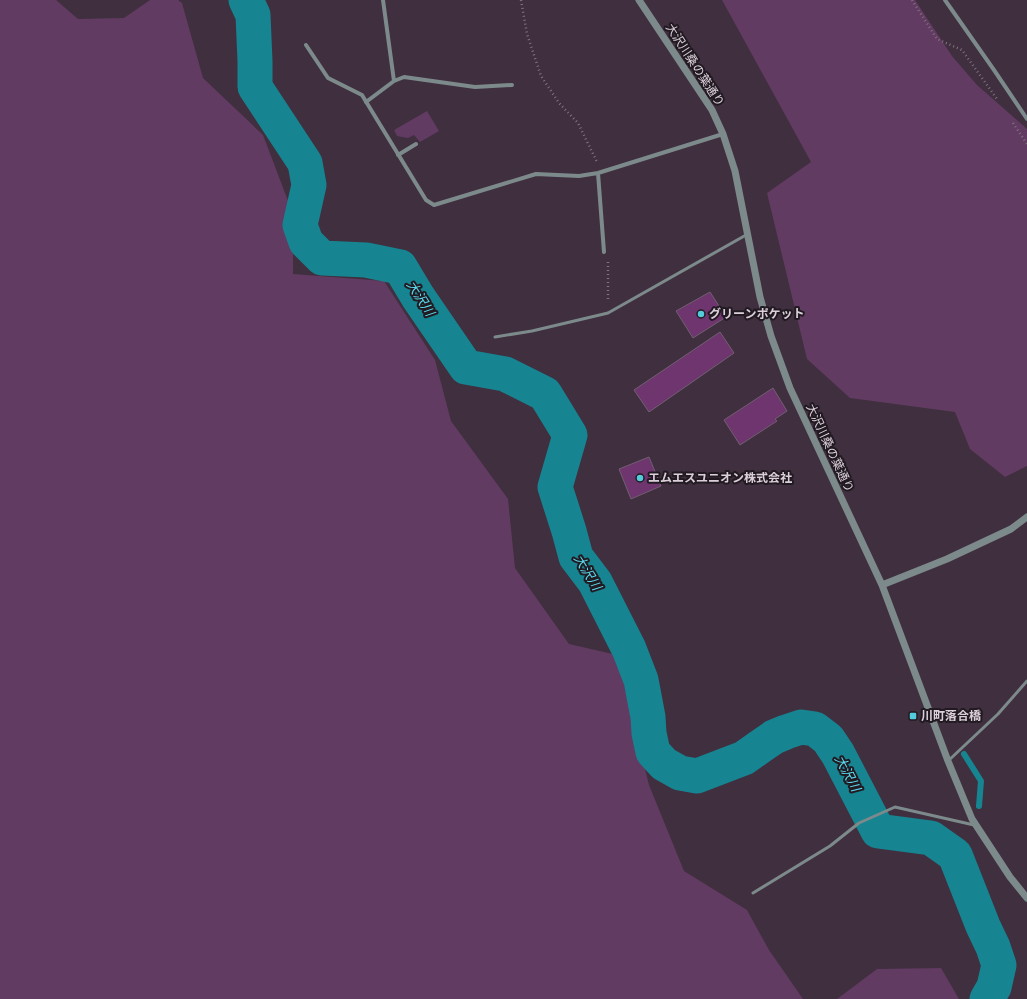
<svg xmlns="http://www.w3.org/2000/svg" width="1027" height="999" viewBox="0 0 1027 999" font-family="Signika,'Noto Sans JP',sans-serif">
  <style>
    .green { fill: #613b61 }
    .lines { fill: none; stroke-linecap: round; stroke-linejoin: round }
    .stream { stroke: #178491; stroke-width: 6 }
    .river { stroke: #178491; stroke-width: 35 }
    .building { fill: #6e356f; stroke: #715f71 }
    .path { stroke: #817380; stroke-width: 2.5; stroke-dasharray: 1 3; stroke-linecap: butt }
    .service { stroke: #7c8a8c; stroke-width: 3 }
    .minor { stroke: #7c8a8c; stroke-width: 4 }
    .tertiary { stroke: #7c8a8c; stroke-width: 7 }
    .poi-dot { fill: #53cbda; stroke: #221a22; stroke-width: 1.5 }
    .labels { text-anchor: middle; stroke-width: 4; stroke-linejoin: round; paint-order: stroke }
    .street-label { font-size: 12px; fill: #dbd0da; stroke: #221a22 }
    .poi-label { font-size: 12px; font-weight: bold; fill: #dbd0da; stroke: #221a22; text-anchor: start }
    .water-label { font-size: 13px; font-style: italic; fill: #58dbec; stroke: #221a22 }
  </style>
  <rect width="100%" height="100%" fill="#402f3f"/>
  <path class="green" d="M0,0H56L78,19L124,18L150,0H178L182,3L203,78L263,135L293,214V274L384,281L435,360L451,421L508,499L515,568L569,644L617,655L649,785L684,871L747,910L769,950L803,999H0Z
    M722,0H915L952,56L977,85L1027,129V466L1005,477L970,449L955,412L850,398L807,359L767,193L811,162Z
    M427,111L439,131L420,142L414,135L408,138L397,136L394,130Z
    M941,968L959,999H837L877,969Z"/>
  <g class="lines">
    <path class="stream" d="M964,754L981,781L979,806"/>
    <path class="river" d="M246,0L253,15L255,61V87L305,163L309,185L300,225L306,242L322,258L366,260L400,267L418,297L466,367L505,374L545,394L570,435L555,487L569,531L576,557L595,582L629,649L641,680L648,717L649,733L653,752L664,764L680,773L697,776L744,758L761,746L774,737L786,732L801,727L815,729L828,739L838,754L878,831L931,838L955,855L983,926L993,947L999,965L994,987L987,999"/>
  </g>
  <path class="building" d="M710,292L726,317L693,338L676,311Z
    M720,332L734,353L649,412L634,390Z
    M773,388L787,411L775,419L777,421L740,445L724,420Z
    M649,457L661,486L631,499L619,469Z"/>
  <g class="lines">
    <path class="path" d="M521,0L527,34L541,76L559,103L578,123L597,162
      M912,0L937,39L962,50L997,99
      M1013,123L1027,144
      M608,299V262"/>
    <path class="service" d="M495,337L532,331L608,313L746,235
      M948,761L998,714L1027,681
      M753,893L830,846L859,823L895,807L974,825"/>
    <path class="minor" d="M383,0L394,81
      M945,0L994,70L1027,119
      M306,45L328,78L362,95L426,200L434,205L536,174L579,176L598,173L723,134
      M366,102L394,81L404,77L475,87L512,85
      M398,155L416,144
      M598,173L604,252"/>
    <path class="tertiary" d="M639,0L712,110L723,134L735,171L760,297L771,336L790,388L882,585L948,761L972,819L1010,877L1027,898
      M882,585L947,559L1011,529L1027,517"/>
  </g>
  <g class="poi-dot">
    <circle cx="701" cy="314" r="4"/>
    <circle cx="640" cy="478" r="4"/>
    <rect x="909" y="712" width="8" height="8" rx="2"/>
  </g>
  <g class="labels">
    <g class="street-label">
      <text transform="translate(695 65) rotate(57)" y="4">大沢川桑の葉通り</text>
      <text transform="translate(830 448) rotate(65)" y="4">大沢川桑の葉通り</text>
    </g>
    <g class="poi-label">
      <text x="709" y="318">グリーンポケット</text>
      <text x="648" y="482">エムエスユニオン株式会社</text>
      <text x="921" y="720">川町落合橋</text>
    </g>
    <g class="water-label">
      <text transform="translate(421 298) rotate(57)" y="5">大沢川</text>
      <text transform="translate(588 572) rotate(58)" y="5">大沢川</text>
      <text transform="translate(848 773) rotate(62)" y="5">大沢川</text>
    </g>
  </g>
</svg>
